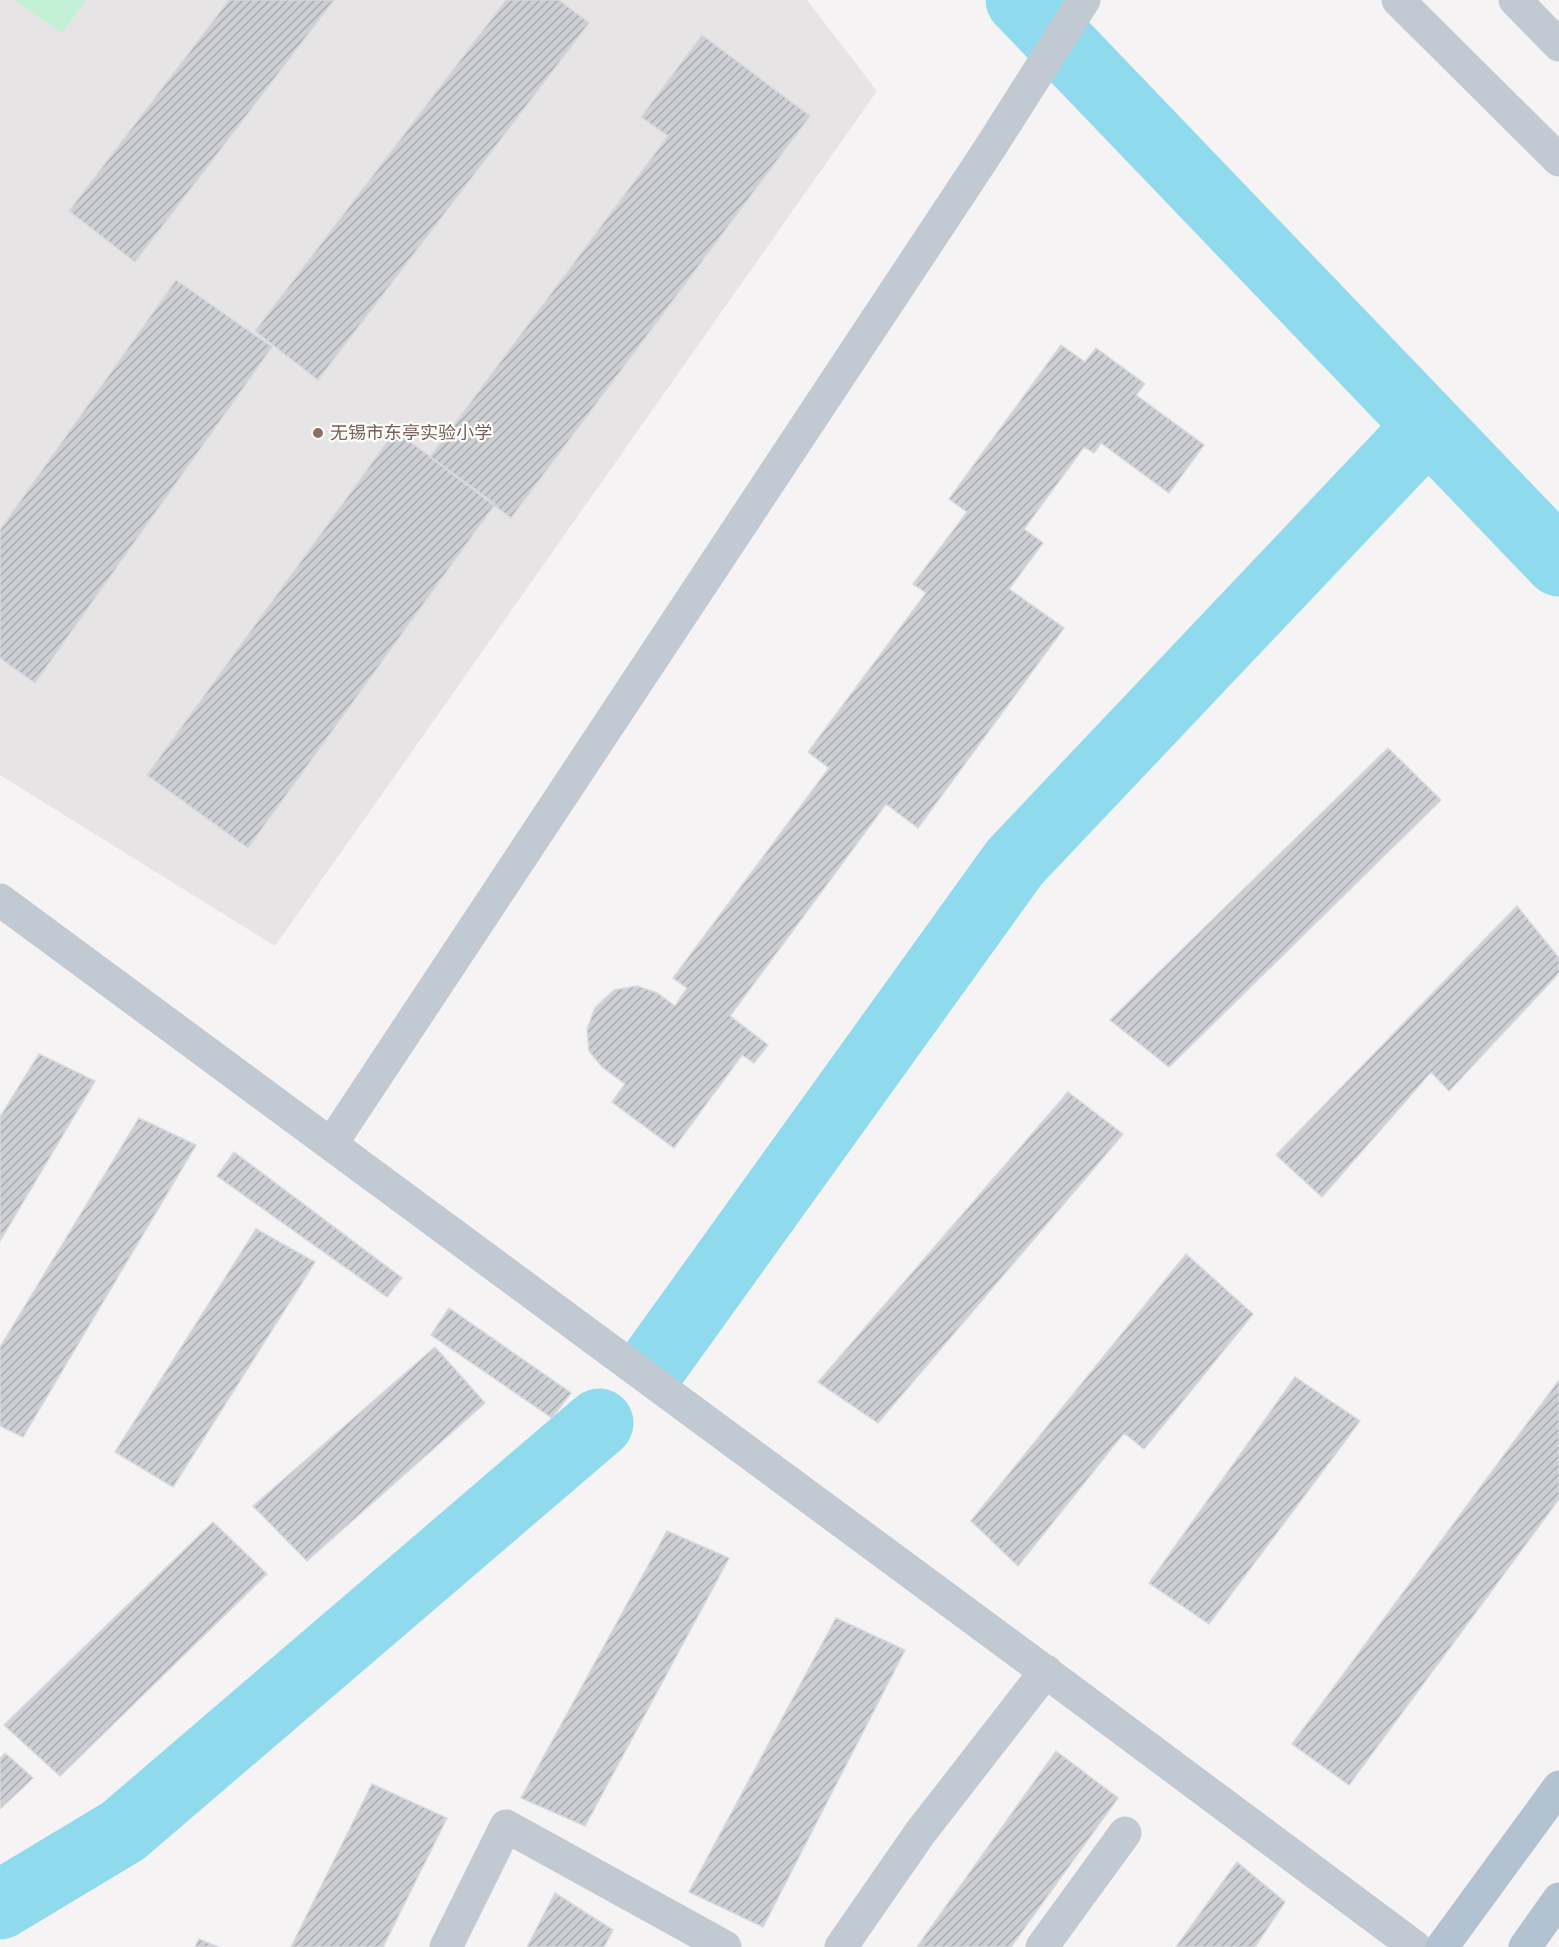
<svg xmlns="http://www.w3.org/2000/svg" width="1559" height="1947" viewBox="0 0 1559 1947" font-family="Mulish,'Noto Sans SC',sans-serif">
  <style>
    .education { fill: #e6e4e5 }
    .garden { fill: #c3f1d5 }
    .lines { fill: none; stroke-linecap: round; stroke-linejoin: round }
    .river { stroke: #90daee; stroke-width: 69 }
    .building { fill: url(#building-hatch); stroke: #d7d9de; stroke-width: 1.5 }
    .minor { stroke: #c1cad2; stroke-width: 33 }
    .major { stroke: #b3c2d1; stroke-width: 33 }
    .education-dot { fill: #8d6e63; stroke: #fff; stroke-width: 2 }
    .labels { text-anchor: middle; stroke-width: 4.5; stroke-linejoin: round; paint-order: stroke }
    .education-label { font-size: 18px; fill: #785e54; stroke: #fff; text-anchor: start }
  </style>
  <defs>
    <pattern id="building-hatch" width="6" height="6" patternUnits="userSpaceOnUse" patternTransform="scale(1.5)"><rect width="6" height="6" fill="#cdcfd5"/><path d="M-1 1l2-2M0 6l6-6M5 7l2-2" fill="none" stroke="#a8abb0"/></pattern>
  </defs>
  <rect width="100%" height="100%" fill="#f5f3f3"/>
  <path class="education" d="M0,0H807L877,91L275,946L0,775Z"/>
  <path class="garden" d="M14,0H86L62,33Z"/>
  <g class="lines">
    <path class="river" d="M1020,0L1559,562
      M656,1361L1015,862L1428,426
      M0,1905L123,1831L599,1423"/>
  </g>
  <path class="building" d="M229,0H334L135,262L69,211Z
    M506,0H559L589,23L318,380L255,331Z
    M702,35L810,116L511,518L430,457L668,136L641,117Z
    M176,280L272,347L35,683L0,658V530Z
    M1061,345L1085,362L1096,348L1145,384L1136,395L1204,445L1169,493L1101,443L1094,453L1084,447L1024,529L1043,543L1009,589L1064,628L918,828L886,804L730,1016L768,1045L754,1063L742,1055L674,1148L612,1102L625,1084L602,1067L589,1051L587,1029L595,1008L614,990L637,986L657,993L675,1006L687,988L673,978L829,768L808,752L926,593L913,584L967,512L949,499Z
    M395,431L495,504L248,848L147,775Z
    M1388,748L1441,800L1169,1067L1110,1020Z
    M1517,906L1559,958V973L1449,1091L1431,1072L1322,1197L1276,1155Z
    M39,1054L95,1081L0,1241V1117Z
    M1068,1092L1123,1134L878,1423L818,1382Z
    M139,1118L196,1145L23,1437L0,1426V1347Z
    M234,1152L402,1278L387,1297L217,1176Z
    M256,1229L315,1262L173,1487L115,1452Z
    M1186,1254L1253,1314L1144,1449L1124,1433L1018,1566L971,1521Z
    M449,1308L571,1393L552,1418L431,1335Z
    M435,1347L485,1403L307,1561L253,1506Z
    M1295,1377L1360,1421L1209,1624L1149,1583Z
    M1559,1380V1499L1349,1785L1292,1744Z
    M213,1522L267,1574L60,1776L4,1725Z
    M667,1531L729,1558L585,1826L521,1798Z
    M836,1618L905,1650L763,1927L689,1892Z
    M1056,1751L1118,1798L1011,1947H917Z
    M5,1753L33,1778L0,1809V1759Z
    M372,1784L447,1818L383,1947H291Z
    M1237,1862L1285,1902L1255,1947H1176Z
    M555,1893L613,1930L604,1947H527Z
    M199,1939L218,1947H195Z"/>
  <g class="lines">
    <path class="minor" d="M1398,0L1559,160
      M1515,0L1559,45
      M0,900C474,1247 945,1596 1415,1947
      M332,1143L988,151L1084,0
      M446,1947L506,1826L725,1947
      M841,1947L920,1833L1046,1671
      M1042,1947L1125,1833"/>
    <path class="major" d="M1442,1947L1559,1787
      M1525,1947L1559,1899"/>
  </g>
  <circle class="education-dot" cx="318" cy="433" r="6"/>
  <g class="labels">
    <g class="education-label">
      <text x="330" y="439">无锡市东亭实验小学</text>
    </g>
  </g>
</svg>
